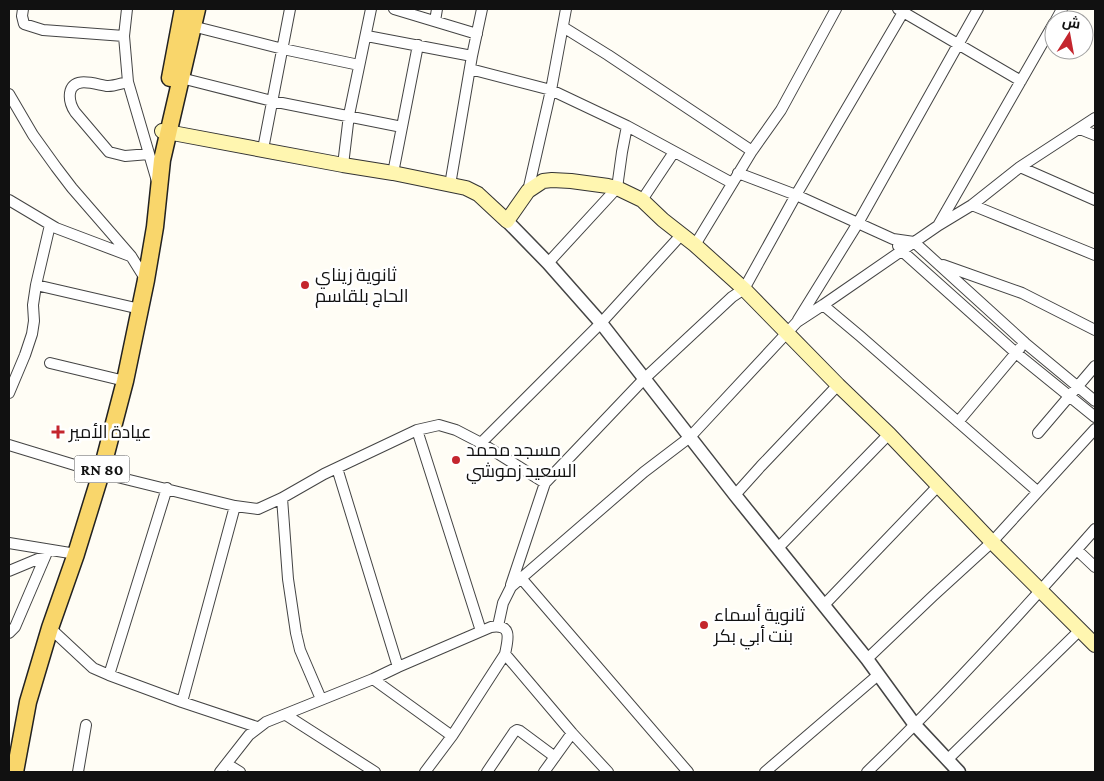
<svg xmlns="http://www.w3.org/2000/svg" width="1104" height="781" viewBox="0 0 1104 781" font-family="'Crimson Pro',Cairo,serif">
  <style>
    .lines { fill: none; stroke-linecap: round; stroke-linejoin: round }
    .minor-casing { stroke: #444; stroke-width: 12 }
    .tertiary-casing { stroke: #444; stroke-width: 15 }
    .secondary-casing { stroke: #333; stroke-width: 16 }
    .primary-casing { stroke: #222; stroke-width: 19 }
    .minor { stroke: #fff; stroke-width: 10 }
    .tertiary { stroke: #fff; stroke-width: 12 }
    .secondary { stroke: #fff6b0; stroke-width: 14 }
    .primary { stroke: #f9d66b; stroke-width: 16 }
    .poi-dot { fill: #c4262e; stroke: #fff; stroke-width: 2 }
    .labels { text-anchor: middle; stroke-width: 5; stroke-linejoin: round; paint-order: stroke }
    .shield { fill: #fff; stroke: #585858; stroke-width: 1 }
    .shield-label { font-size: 16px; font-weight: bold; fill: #111 }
    .poi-label { font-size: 18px; fill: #111; stroke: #fff; text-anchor: start }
  </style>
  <rect width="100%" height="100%" fill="#fffdf5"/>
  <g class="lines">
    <defs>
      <path id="minor" d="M23,9L22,16L24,24L43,30L124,36
        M127,9L124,36L128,82L157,181
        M394,9L477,34
        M898,9L1021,81
        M1056,20L1062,9
        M435,21L437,9
        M192,26L283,49L359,65
        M563,27L608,55L752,151
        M367,36L472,56
        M470,69L551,90L627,126L622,152L617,188L548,263
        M181,78L272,101L402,127
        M128,82C122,83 115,86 108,86C97,85 73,75 70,93C69,100 71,106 75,112L109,152L125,156L149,154
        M9,94L33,135L56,167L72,188L131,256L146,280
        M627,126L732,183
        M1080,129L1095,135
        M263,149L290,9
        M343,165L349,115L371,9
        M1020,167L1095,200
        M393,173L418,45
        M738,173L796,195L893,239L914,242L1025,343L1095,401
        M450,185L472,56L482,9
        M528,191L551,90L566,9
        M9,200L56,228L130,256
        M642,200L674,152
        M972,205L1095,255
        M939,224L1054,23
        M695,245L752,151L781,110L836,9
        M898,246L902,251L1016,353L1095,417
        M943,265L1022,293L1095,330
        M36,285L140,309
        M823,305L860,336L1037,491
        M798,320L858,223L978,9
        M50,363L125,381
        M9,393L25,355L32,334L34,321L33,305L36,285L50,225
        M958,422L1020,348
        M417,430L481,631
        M1038,433L1095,366
        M481,443L601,323L682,234
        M9,445L101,473L235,506L258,509L282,498L324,474L417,430L439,425L456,430L481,443L545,483L511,585
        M337,468L398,667
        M545,483L644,379L732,297L744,289L796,195L905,9
        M167,488L109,675L182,702L257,727
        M735,495L761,466L838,385
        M282,498L288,579L296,633L300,650L321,699
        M9,543L76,554
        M778,548L889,434
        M1077,550L1095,567
        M9,571L45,556
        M521,578L688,772
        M824,605L939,485
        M498,626L503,603L511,587L644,472L690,437L797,322L823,305L939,225L972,205L1020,167L1095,118
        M50,628L93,668L109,675
        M9,633L15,627L48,550
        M505,654L572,733L608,772
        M867,659L933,596L992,542L1095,429
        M373,679L452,736
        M182,702L235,506
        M286,715L375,772
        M947,760L1080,630
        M227,764L240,772
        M78,772L86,725
        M220,772L249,735L266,722L373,679L398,667L491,627C513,624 508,639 505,654L452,736L425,772
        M487,772L514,732L517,730L520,731L555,757
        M544,772L572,733
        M765,772L878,675
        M867,772C947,695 1022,612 1095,529"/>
      <path id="tertiary" d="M507,221L548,263L601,323L735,495L867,659L915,725L959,772"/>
      <path id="secondary" d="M162,131L343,165L393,173L466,188L478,194L507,221L528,191L543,181L552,180L571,181L608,186L617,188L642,200L663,220L695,245L744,289L838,385L889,434L992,542L1095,645"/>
      <path id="primary" d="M170,78L183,9
        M15,772L28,702L50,628L76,554L101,473L125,381L146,280L155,227L162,160L197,9"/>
    </defs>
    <use href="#minor" class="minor-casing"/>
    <use href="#tertiary" class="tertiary-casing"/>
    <use href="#secondary" class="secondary-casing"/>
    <use href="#primary" class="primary-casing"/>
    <use href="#minor" class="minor"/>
    <use href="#tertiary" class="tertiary"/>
    <use href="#secondary" class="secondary"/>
    <use href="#primary" class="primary"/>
  </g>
  <g class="poi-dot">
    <circle cx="305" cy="285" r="5"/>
    <path d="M55.5 424.5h5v5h5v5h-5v5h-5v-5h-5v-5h5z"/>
    <circle cx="456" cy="460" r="5"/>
    <circle cx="704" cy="625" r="5"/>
  </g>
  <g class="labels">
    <rect class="shield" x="74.5" y="455.5" width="55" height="27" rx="4"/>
    <g class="shield-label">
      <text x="102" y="475">RN 80</text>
    </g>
    <g class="poi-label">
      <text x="315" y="281">ثانوية زيناي<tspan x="315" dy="21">الحاج بلقاسم</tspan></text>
      <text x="69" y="438">عيادة الأمير</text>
      <text x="466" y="456">مسجد محمد<tspan x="466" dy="21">السعيد زموشي</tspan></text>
      <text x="714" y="621">ثانوية أسماء<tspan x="714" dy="21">بنت أبي بكر</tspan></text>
    </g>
  </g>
  <rect width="1104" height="781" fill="none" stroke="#111111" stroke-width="20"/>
  <g transform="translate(1069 35) rotate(11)"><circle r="24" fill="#ffffff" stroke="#a0a0a0"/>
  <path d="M0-4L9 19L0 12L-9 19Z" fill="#c4262e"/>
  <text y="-8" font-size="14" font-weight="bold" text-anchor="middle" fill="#111111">ش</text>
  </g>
</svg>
